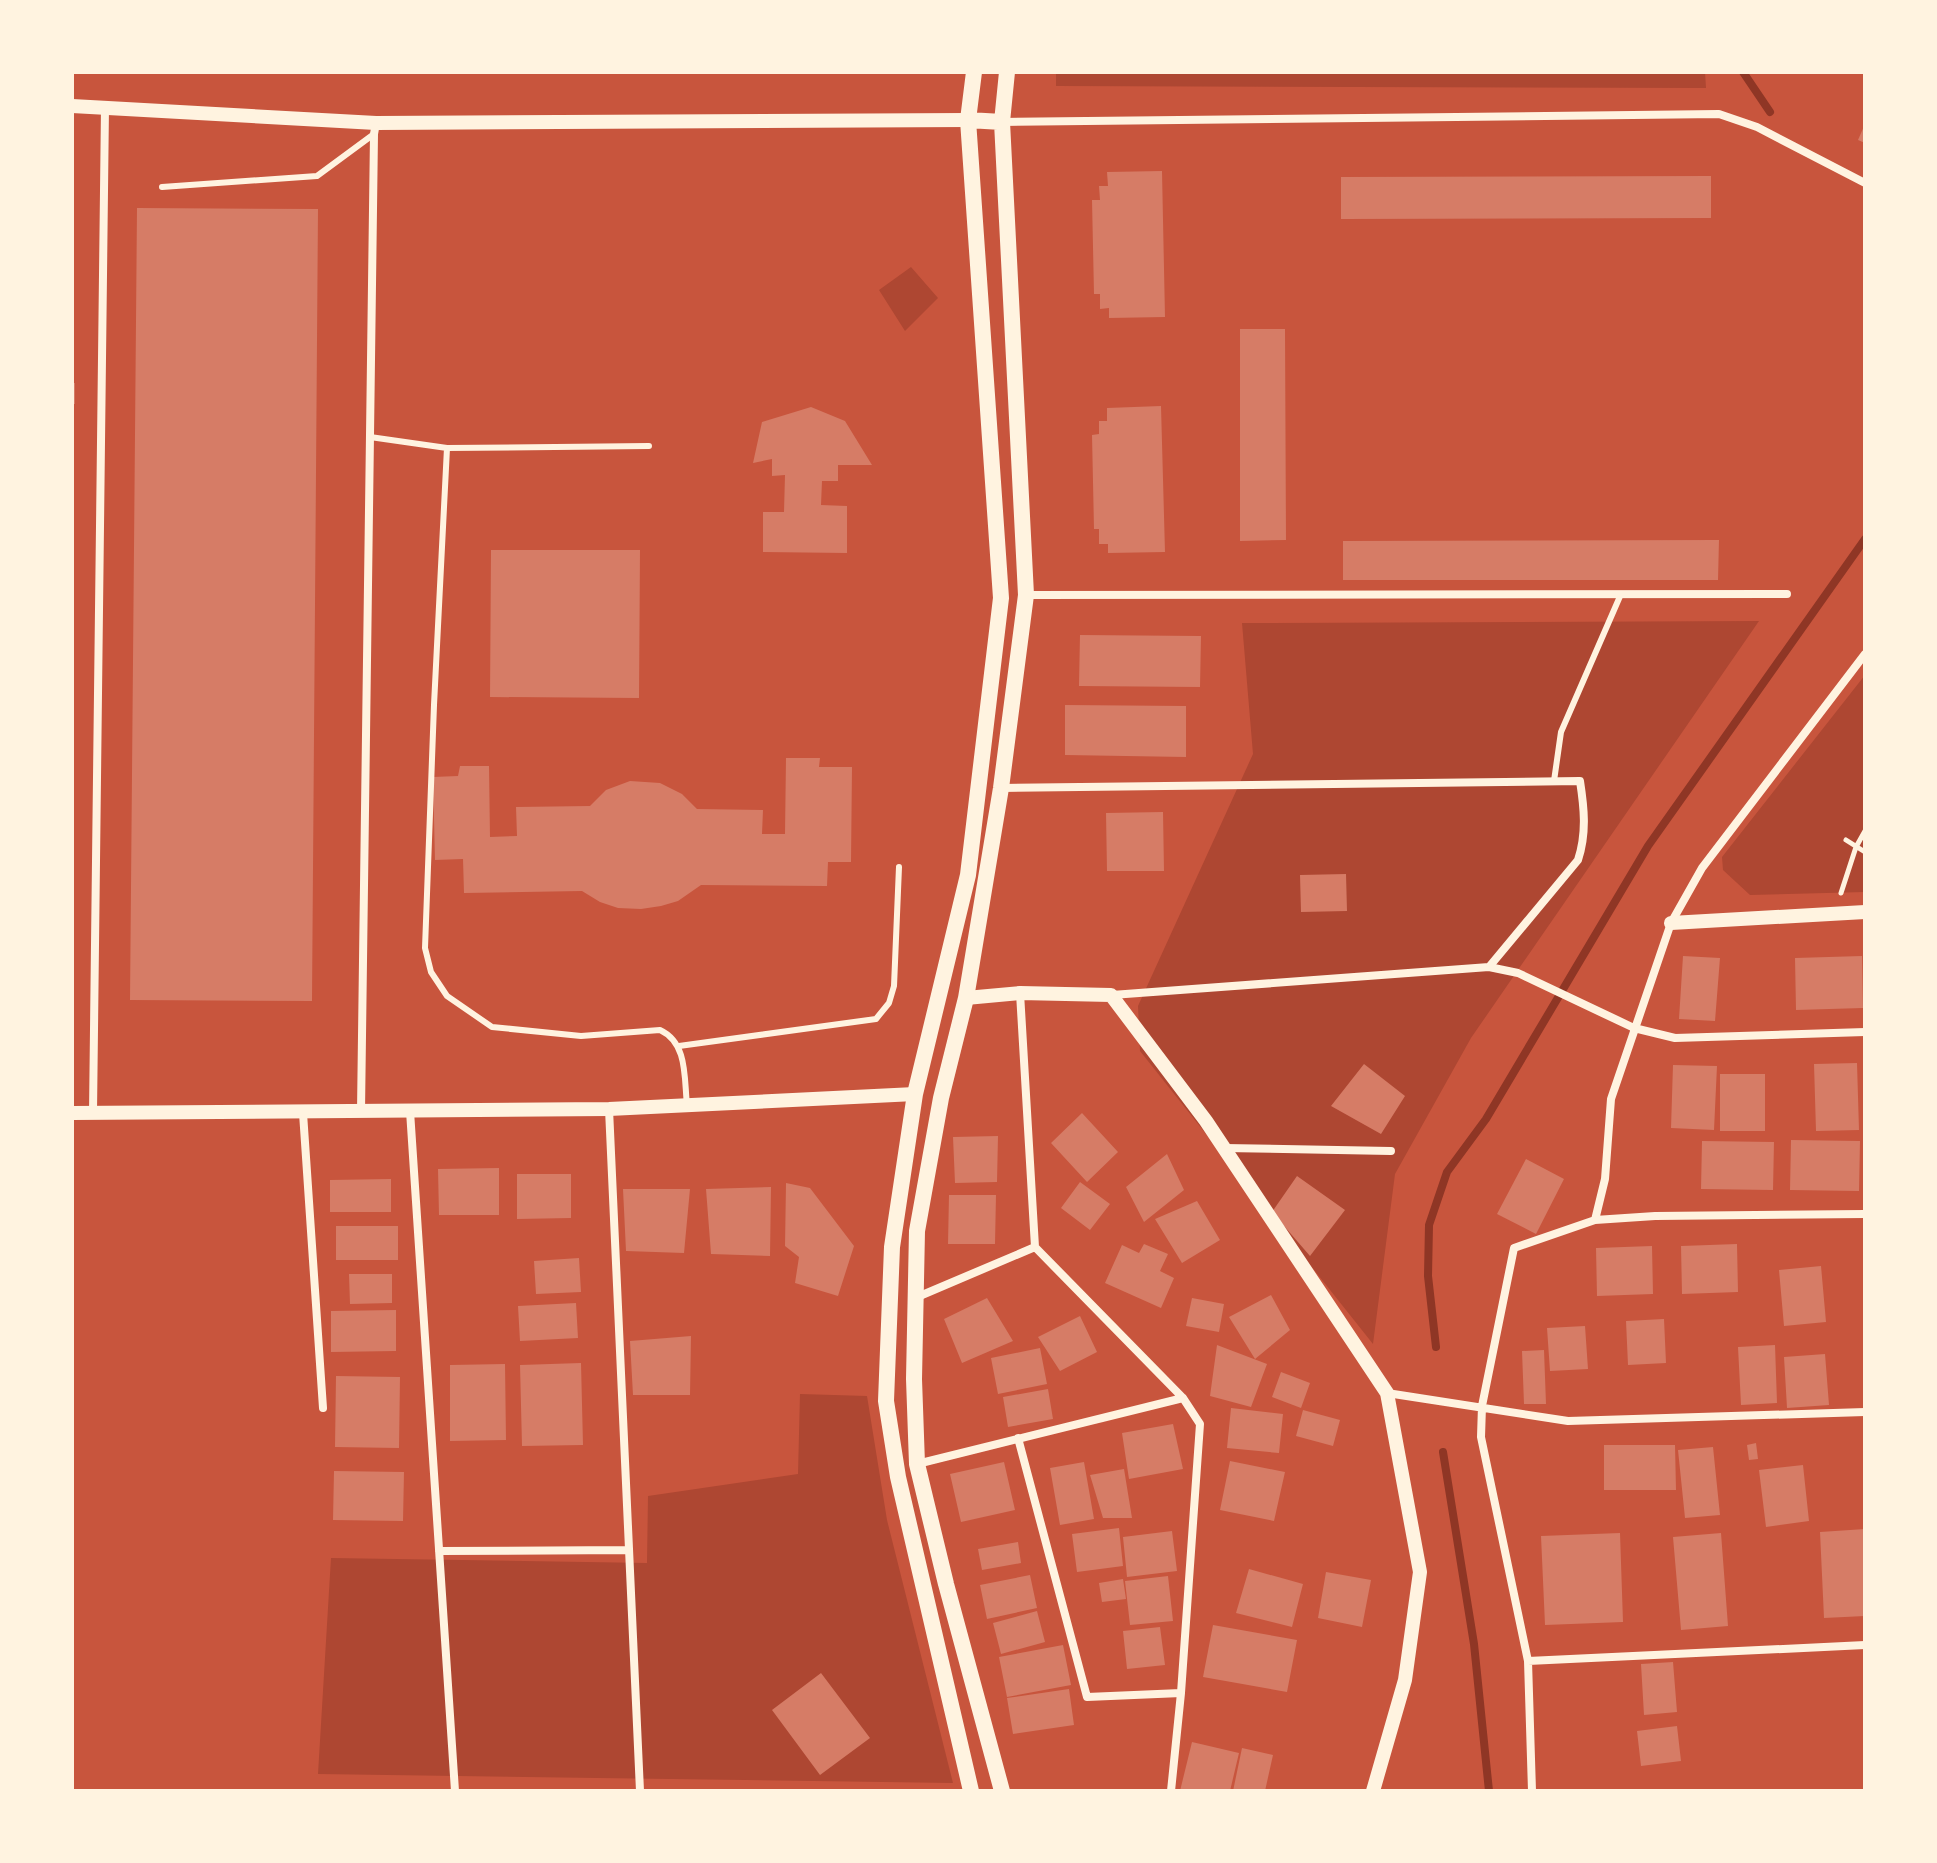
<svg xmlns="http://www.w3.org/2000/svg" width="1937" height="1863" viewBox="0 0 1937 1863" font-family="'Open Sans',sans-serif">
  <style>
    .green { fill: #ae4732 }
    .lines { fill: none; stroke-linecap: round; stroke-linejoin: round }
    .stream { stroke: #8f3625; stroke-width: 8 }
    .building { fill: #d67c66 }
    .path { stroke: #fff3e0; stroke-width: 5 }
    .service { stroke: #fff3e0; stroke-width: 6 }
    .minor { stroke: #fff3e0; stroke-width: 8 }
    .tertiary { stroke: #fff3e0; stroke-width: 14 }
    .secondary { stroke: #fff3e0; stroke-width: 16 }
  </style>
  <rect width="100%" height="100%" fill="#c8553d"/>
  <path class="green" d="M1056,72H1705L1706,88L1056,86Z
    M911,267L938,298L905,331L879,290Z
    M1759,621L1471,1038L1395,1174L1373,1344L1140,1051L1138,1006L1253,754L1242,623Z
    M1865,675V892L1750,895L1723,870L1722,857Z
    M800,1394L867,1396L887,1520L953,1783L318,1774L331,1558L647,1563L648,1496L798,1474Z"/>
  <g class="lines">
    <path class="stream" d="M1743,72L1770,112
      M1436,1347L1428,1276L1429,1225L1447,1172L1486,1119L1648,846L1865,539
      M1443,1452L1474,1644L1489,1791"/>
  </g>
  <path class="building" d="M1865,124V143L1858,140Z
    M1162,171L1165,317L1109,318V308L1100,309V294H1094L1092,200H1100L1099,186H1108L1107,172Z
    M1711,176V218L1341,219V177Z
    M137,208L318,209L312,1001L130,1000Z
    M1240,329H1285L1286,540L1240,541Z
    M72,383H75V404H72Z
    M1161,406L1165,552L1108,553V544H1099V529H1094L1092,435L1099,434V421H1107V408Z
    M811,407L845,421L872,465H838V481H822L821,505L847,506V553L763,552V512H784L785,475L772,476V459L753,463L762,422Z
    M1719,540L1718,580H1343V541Z
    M491,550H640L639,698L490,697Z
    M1080,635L1201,636L1200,687L1079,686Z
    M1065,705L1186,706V757L1065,755Z
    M786,758H820L819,767H852L851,862H828L827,886L701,885L678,901L661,906L641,909L618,908L600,902L582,891L464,893L463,859L435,860L433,777L458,776L460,766H489L490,837L517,836L516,807L590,806L606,790L630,781L660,783L682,794L697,809L763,810L762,834H785Z
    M1163,812L1164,871H1107L1106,813Z
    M1346,874L1347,911L1301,912L1300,875Z
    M1683,956L1720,958L1715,1021L1679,1019Z
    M1862,956L1863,1008L1796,1010L1795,958Z
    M1857,1063L1859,1130L1816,1131L1814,1064Z
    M1364,1064L1405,1096L1381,1134L1331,1106Z
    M1673,1065L1717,1066L1714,1130L1671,1128Z
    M1720,1074H1765V1131H1720Z
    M1082,1113L1118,1152L1087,1182L1051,1143Z
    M998,1136L997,1182L955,1183L953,1137Z
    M1791,1140L1860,1141L1859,1191L1790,1190Z
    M1702,1141L1774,1142L1773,1190L1701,1189Z
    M1167,1154L1184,1190L1144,1222L1126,1187Z
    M1526,1159L1564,1179L1536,1234L1497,1214Z
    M499,1168V1215H439L438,1169Z
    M517,1174H571V1218L517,1219Z
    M1297,1176L1345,1210L1310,1256L1272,1212Z
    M391,1179V1212H330V1180Z
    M1080,1182L1110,1204L1090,1230L1061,1208Z
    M786,1183L810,1188L854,1246L838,1296L795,1283L799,1257L785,1246Z
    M771,1187L770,1256L711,1254L706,1189Z
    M623,1189H690L684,1253L626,1251Z
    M949,1195H996L995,1244H948Z
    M1197,1201L1220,1240L1182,1263L1155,1219Z
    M336,1226H398V1260H336Z
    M1144,1244L1168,1254L1160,1271L1174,1278L1161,1308L1105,1283L1122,1245L1139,1253Z
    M1737,1244L1738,1292L1682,1294L1681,1246Z
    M1652,1246L1653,1294L1597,1296L1596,1248Z
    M579,1258L581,1292L536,1294L534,1261Z
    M1821,1266L1826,1322L1784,1326L1779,1270Z
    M349,1274H392V1303L350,1304Z
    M1271,1295L1290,1330L1255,1359L1229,1317Z
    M987,1298L1013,1341L962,1363L944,1319Z
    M1192,1298L1224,1304L1219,1332L1186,1326Z
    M576,1303L578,1338L520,1341L518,1306Z
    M396,1310V1351L331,1352V1311Z
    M1080,1316L1097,1352L1060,1371L1038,1337Z
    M1664,1319L1666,1363L1628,1365L1626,1321Z
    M1585,1326L1588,1369L1550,1371L1547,1328Z
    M691,1336L690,1395H633L630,1341Z
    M1217,1345L1267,1364L1251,1407L1210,1396Z
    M1775,1345L1777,1403L1741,1405L1738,1347Z
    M1040,1348L1047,1384L998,1394L991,1358Z
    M1544,1350L1546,1404H1524L1522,1351Z
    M1825,1354L1829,1405L1787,1408L1784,1357Z
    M581,1363L583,1445L522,1446L520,1365Z
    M505,1364L506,1440L450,1441V1365Z
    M1281,1372L1310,1383L1301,1408L1272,1397Z
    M336,1376L400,1377L399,1448L335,1447Z
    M1048,1389L1053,1419L1008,1427L1003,1397Z
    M1231,1408L1283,1414L1279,1453L1227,1448Z
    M1303,1410L1340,1420L1333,1446L1296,1436Z
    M1173,1424L1183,1469L1129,1479L1122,1433Z
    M1756,1443L1758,1459L1749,1460L1747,1445Z
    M1604,1445H1675L1676,1490H1604Z
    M1713,1447L1720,1515L1685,1518L1678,1450Z
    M1230,1461L1285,1472L1274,1521L1220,1510Z
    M1004,1462L1015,1510L961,1522L950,1474Z
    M1084,1462L1094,1519L1060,1525L1050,1468Z
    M1803,1465L1809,1521L1766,1527L1759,1470Z
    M1124,1469L1132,1518H1103L1090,1475Z
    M334,1471L404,1472L403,1521L333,1520Z
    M1119,1528L1123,1566L1077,1572L1072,1534Z
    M1865,1529V1616L1824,1618L1820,1532Z
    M1172,1531L1177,1571L1127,1577L1123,1537Z
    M1620,1533L1623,1622L1545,1625L1541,1536Z
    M1721,1533L1728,1626L1681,1630L1673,1537Z
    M1018,1542L1021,1563L982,1570L978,1549Z
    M1249,1569L1303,1584L1292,1627L1236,1613Z
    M1326,1572L1371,1580L1362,1627L1318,1618Z
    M1030,1575L1037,1608L987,1619L980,1585Z
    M1168,1576L1173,1621L1130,1625L1125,1581Z
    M1123,1579L1126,1599L1102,1602L1099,1583Z
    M1037,1611L1045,1642L1001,1654L993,1623Z
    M1213,1625L1297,1640L1287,1692L1203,1677Z
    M1160,1627L1165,1665L1127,1669L1123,1631Z
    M1063,1645L1071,1685L1007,1697L999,1657Z
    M1673,1662L1677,1712L1644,1715L1641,1664Z
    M821,1673L870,1738L820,1775L772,1710Z
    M1069,1689L1074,1725L1013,1734L1007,1698Z
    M1677,1726L1681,1761L1641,1766L1637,1731Z
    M1192,1742L1239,1753L1230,1791H1180Z
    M1242,1748L1273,1755L1265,1791H1233Z"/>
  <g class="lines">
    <path class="path" d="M1846,840L1865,852
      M1841,893L1856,847L1865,831"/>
    <path class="service" d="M162,187L317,176L374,134
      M370,437L447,448L649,446
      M447,448L434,705L425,948L431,972L447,996L492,1027L581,1036L660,1030C688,1043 684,1078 687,1105
      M1554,781L1561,732L1621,594
      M679,1046L876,1019L889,1003L894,986L899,867"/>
    <path class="minor" d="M1002,122L1719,114L1757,127L1865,183
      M1026,595L1787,594
      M1001,788L1580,781C1584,807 1587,833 1578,860L1489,967
      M1020,993L1035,1247L1183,1398L1200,1424L1181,1693L1171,1791
      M1112,995L1489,967L1518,973L1634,1028L1675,1038L1865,1032
      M609,1109L640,1791
      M361,1111L374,134L376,123
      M410,1111L455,1791
      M93,1113L105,107
      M303,1113L323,1408
      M1224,1148L1391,1151
      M1595,1220L1655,1216L1865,1214
      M915,1298L1035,1247
      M1387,1393L1568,1421L1865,1412
      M1018,1438L1087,1697L1181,1693
      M917,1464L1183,1398
      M439,1551L629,1550
      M1528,1661L1865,1645
      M1532,1791L1528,1661L1481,1437L1482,1406L1514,1248L1595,1220L1605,1179L1611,1099L1671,923L1702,868L1865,654"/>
    <path class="tertiary" d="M72,106L376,123L968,120
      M1671,923L1865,912
      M966,998L1020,993L1111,995L1206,1121L1387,1393L1420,1572L1405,1680L1373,1791
      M72,1113L609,1109L915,1094"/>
    <path class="secondary" d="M968,120L1002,122
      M971,1791L898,1477L886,1401L892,1247L915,1094L968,875L1001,598L968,120L974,72
      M1002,1791L946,1584L917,1464L914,1379L917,1231L941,1098L966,998L1001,788L1026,595L1002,122L1007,72"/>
  </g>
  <rect width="1937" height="1863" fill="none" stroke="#fff3e0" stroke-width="148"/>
</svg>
